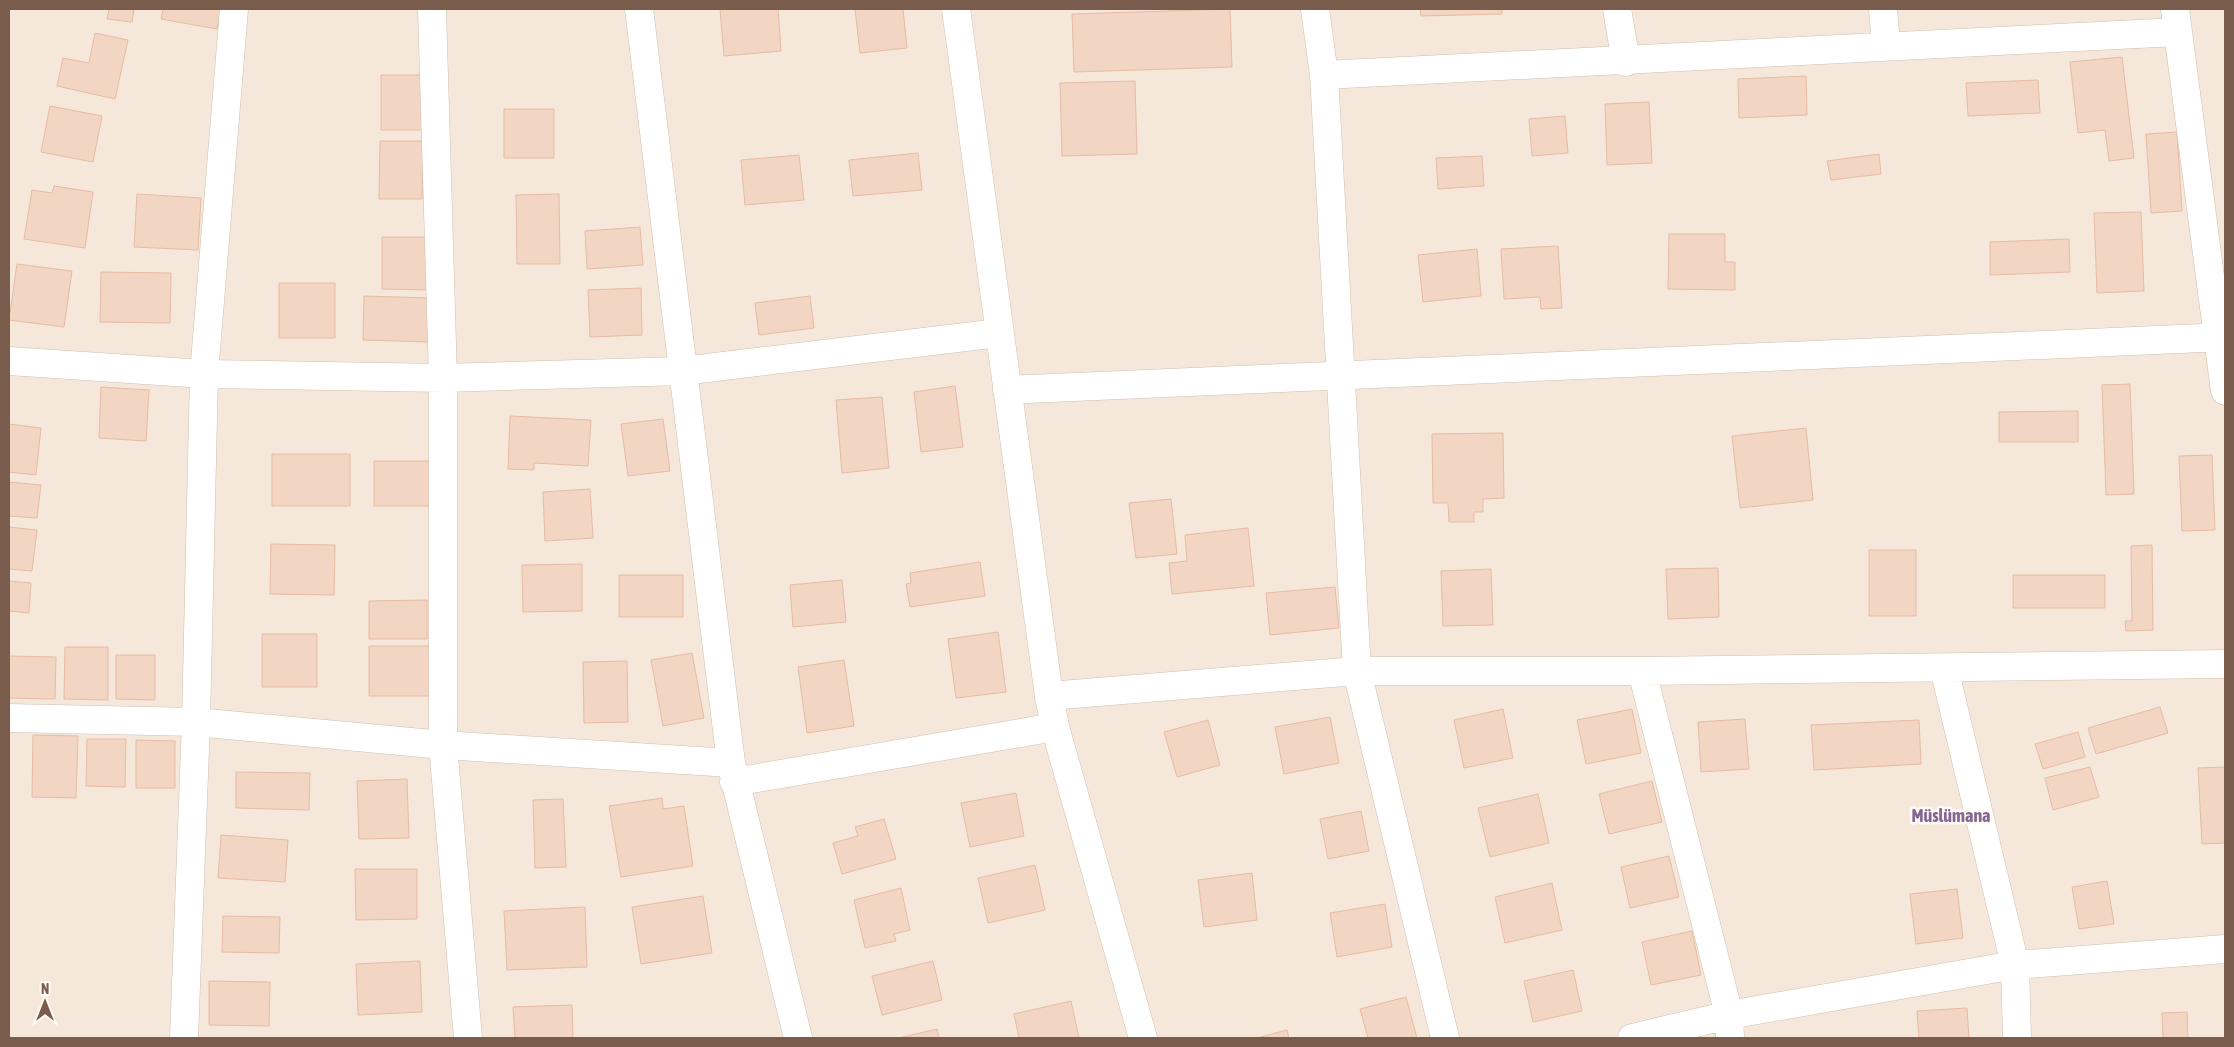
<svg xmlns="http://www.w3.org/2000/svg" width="2234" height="1047" viewBox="0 0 2234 1047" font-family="'Asap Condensed',sans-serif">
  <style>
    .residential { fill: #f5e8da }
    .building { fill: #f3d5c3; stroke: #e6bba3 }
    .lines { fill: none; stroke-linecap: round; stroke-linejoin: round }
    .street-casing { stroke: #d1beb0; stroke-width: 29 }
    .secondary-casing { stroke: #d6c0b0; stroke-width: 29 }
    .street { stroke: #fff; stroke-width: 28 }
    .secondary { stroke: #fff; stroke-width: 28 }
    .labels { text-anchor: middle; stroke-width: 5; stroke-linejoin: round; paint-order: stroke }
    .district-label { font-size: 18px; font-weight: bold; fill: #846695; stroke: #fffaf3 }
  </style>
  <rect width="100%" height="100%" fill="#fdf6ec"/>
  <path class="residential" d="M9,9H2225V1038H9Z"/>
  <path class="building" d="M109,9H134L132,22L107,19Z
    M163,9H221L217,29L161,19Z
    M720,9H778L781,51L724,56Z
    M855,9H903L907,48L860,53Z
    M1230,9L1232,67L1074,72L1072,14Z
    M1420,9H1502V14L1421,16Z
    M95,33L128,40L115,99L57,86L63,58L89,63Z
    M2122,57L2134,158L2109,161L2105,130L2078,133L2070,62Z
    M381,75H425V130H381Z
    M1806,76L1807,115L1739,118L1738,79Z
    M2038,80L2040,113L1968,116L1966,83Z
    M1135,81L1137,154L1062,156L1060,83Z
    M1649,102L1652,163L1607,165L1605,104Z
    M50,106L102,116L93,162L41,152Z
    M504,109H554V158H504Z
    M1565,116L1568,153L1532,156L1529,119Z
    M2177,132L2182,211L2151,213L2146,134Z
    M380,141H423L422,199H379Z
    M918,153L922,190L853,196L849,160Z
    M1879,154L1881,174L1831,180L1827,161Z
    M799,155L804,200L745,205L741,160Z
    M1482,156L1484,186L1438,189L1436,158Z
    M54,186L93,192L85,248L24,239L32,190L52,193Z
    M137,194L201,198L198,250L134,247Z
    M559,194L560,264H517L516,195Z
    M2141,212L2144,291L2097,293L2094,213Z
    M640,227L643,265L587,269L585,231Z
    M1669,234H1725V262H1735V290L1668,289Z
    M382,237H433L432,290L382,289Z
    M2069,239L2070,272L1990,275V242Z
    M1558,246L1562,308L1541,309L1540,297L1504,299L1501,249Z
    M1477,249L1481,296L1423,302L1418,255Z
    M17,264L72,271L64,327L9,320Z
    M101,272L171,273L170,323L100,322Z
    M279,283H335V338H279Z
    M641,288L642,335L590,337L588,290Z
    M364,296L431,298L429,342L363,340Z
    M810,296L814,328L759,335L755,303Z
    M2130,384L2134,494L2106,495L2102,385Z
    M955,386L963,447L921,452L914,392Z
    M101,387L149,390L146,441L99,438Z
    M882,397L889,468L842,473L836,400Z
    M2078,411V442H1999V412Z
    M510,416L591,420L588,466L534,463V470L508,469Z
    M663,419L670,471L628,476L621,424Z
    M9,424L41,428L36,475L9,472Z
    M1806,428L1813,500L1740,508L1732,436Z
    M1503,433L1504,498L1483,499V512H1474V522H1449L1448,503H1433L1432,434Z
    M272,454H350V506H272Z
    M2212,455L2215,530L2182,531L2179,456Z
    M374,461H430V506H374Z
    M9,482L41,485L37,518L9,516Z
    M590,489L593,538L545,541L543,492Z
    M1171,499L1177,554L1136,558L1129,503Z
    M9,527L37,530L32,571L9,569Z
    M1248,528L1254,586L1172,594L1169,563L1187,561L1185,535Z
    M271,544L335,545L334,595L270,594Z
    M2152,545L2153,630L2126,631L2125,621H2132L2131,546Z
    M1869,550H1916V616H1869Z
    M980,562L985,596L910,607L906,584L911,583L910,573Z
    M582,564V611L523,612L522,565Z
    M1718,568L1719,617L1668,619L1666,569Z
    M1491,569L1493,625L1443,626L1441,571Z
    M619,575H683V617H619Z
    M2013,575H2105V608H2013Z
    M842,580L846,622L793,627L790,585Z
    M9,581L31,583L29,613L9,611Z
    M1335,587L1339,628L1270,635L1266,593Z
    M427,600V639H369V601Z
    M998,632L1006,692L956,698L948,639Z
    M262,634H317V687H262Z
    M369,646H430V696H369Z
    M65,647H108V700L64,699Z
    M692,653L704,718L663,726L651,660Z
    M116,655H155V700L116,699Z
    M9,656L56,657L55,699L9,698Z
    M844,660L854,726L807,733L798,667Z
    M627,661L628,722L584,723L583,662Z
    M2160,707L2168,733L2096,754L2088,728Z
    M1503,709L1513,758L1464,768L1454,720Z
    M1632,709L1641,753L1586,764L1577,720Z
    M1330,717L1339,763L1284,774L1275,727Z
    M1745,719L1749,769L1701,772L1698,722Z
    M1208,720L1220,765L1177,777L1164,732Z
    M1919,720L1921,764L1814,770L1811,725Z
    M2078,732L2085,757L2043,769L2035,744Z
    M33,735L78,736L76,798L32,797Z
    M87,739H126L125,787L86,786Z
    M136,740L175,741V788H136Z
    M2090,767L2099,797L2053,810L2045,778Z
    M2225,767V843L2202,844L2198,768Z
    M236,772L310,773L309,810L236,808Z
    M407,779L409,838L359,839L357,781Z
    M1652,781L1662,822L1609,834L1599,794Z
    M1016,793L1024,836L970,847L961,803Z
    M1538,794L1549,843L1490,857L1478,808Z
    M662,798L663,809L684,806L693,866L621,877L609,806Z
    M563,799L566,867L535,868L533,800Z
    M1361,811L1369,851L1328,859L1320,819Z
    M884,819L896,859L842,874L833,843L858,836L855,827Z
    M221,835L288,840L285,882L218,878Z
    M1669,856L1679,897L1630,908L1621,867Z
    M1035,865L1045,910L988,923L978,878Z
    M355,869H417V919L356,920Z
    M1252,873L1257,920L1204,927L1198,880Z
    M2107,881L2114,924L2079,929L2072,887Z
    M1552,883L1562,930L1505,943L1495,897Z
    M901,888L910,930L894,934L896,941L865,948L854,900Z
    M1957,889L1963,938L1916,944L1910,894Z
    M703,896L712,953L641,964L632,907Z
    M1385,904L1392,947L1337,957L1330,913Z
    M585,907L587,967L507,970L504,911Z
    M223,916L280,917L279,953L222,952Z
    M1692,931L1701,975L1651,985L1642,942Z
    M420,961L422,1012L358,1015L356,964Z
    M933,961L942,1000L882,1015L872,976Z
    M1573,970L1582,1011L1533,1022L1524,981Z
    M209,981L270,982L269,1026L209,1025Z
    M1406,997L1417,1038H1368L1360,1009Z
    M1071,1001L1079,1038H1019L1014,1014Z
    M572,1005L573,1038H515L513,1007Z
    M1967,1008L1969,1038H1919L1917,1011Z
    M2187,1012L2188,1038H2163L2162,1013Z
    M937,1029L939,1038H899Z
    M1287,1030L1289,1038H1257Z"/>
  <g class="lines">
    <defs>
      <path id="street" d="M432,9L443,378V745L468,1038
        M639,9L731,763L798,1038
        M1315,9L1324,75L1357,671L1445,1038
        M1617,9L1626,62
        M1883,9L1886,45
        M2175,9L2225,391
        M1324,75C1609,62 1893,45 2178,32
        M9,361L204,374L443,378L682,371L999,333
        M1007,390L2225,337
        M1944,668L2015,965L2017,1038
        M1642,671L1729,1015L1730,1038
        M1049,696L1357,671H1642L2225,664
        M9,718L196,722L443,745L731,763
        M734,782L1055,727
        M184,1038L196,722L204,374L234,9
        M1632,1038L1729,1015L2015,965L2225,949"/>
      <path id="secondary" d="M956,9L1049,696L1055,727L1143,1038"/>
    </defs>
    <use href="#street" class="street-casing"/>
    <use href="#secondary" class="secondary-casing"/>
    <use href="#street" class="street"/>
    <use href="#secondary" class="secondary"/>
  </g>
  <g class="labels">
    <g class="district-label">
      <text x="1951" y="822">Müslümana</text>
    </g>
  </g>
  <rect width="2234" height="1047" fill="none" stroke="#7a5c4d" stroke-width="20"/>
  <g transform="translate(45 1002)" stroke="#fffaf3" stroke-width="4" paint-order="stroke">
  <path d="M0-4L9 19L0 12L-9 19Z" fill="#7a5c4d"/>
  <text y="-8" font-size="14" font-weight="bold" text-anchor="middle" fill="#7a5c4d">N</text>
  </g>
</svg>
